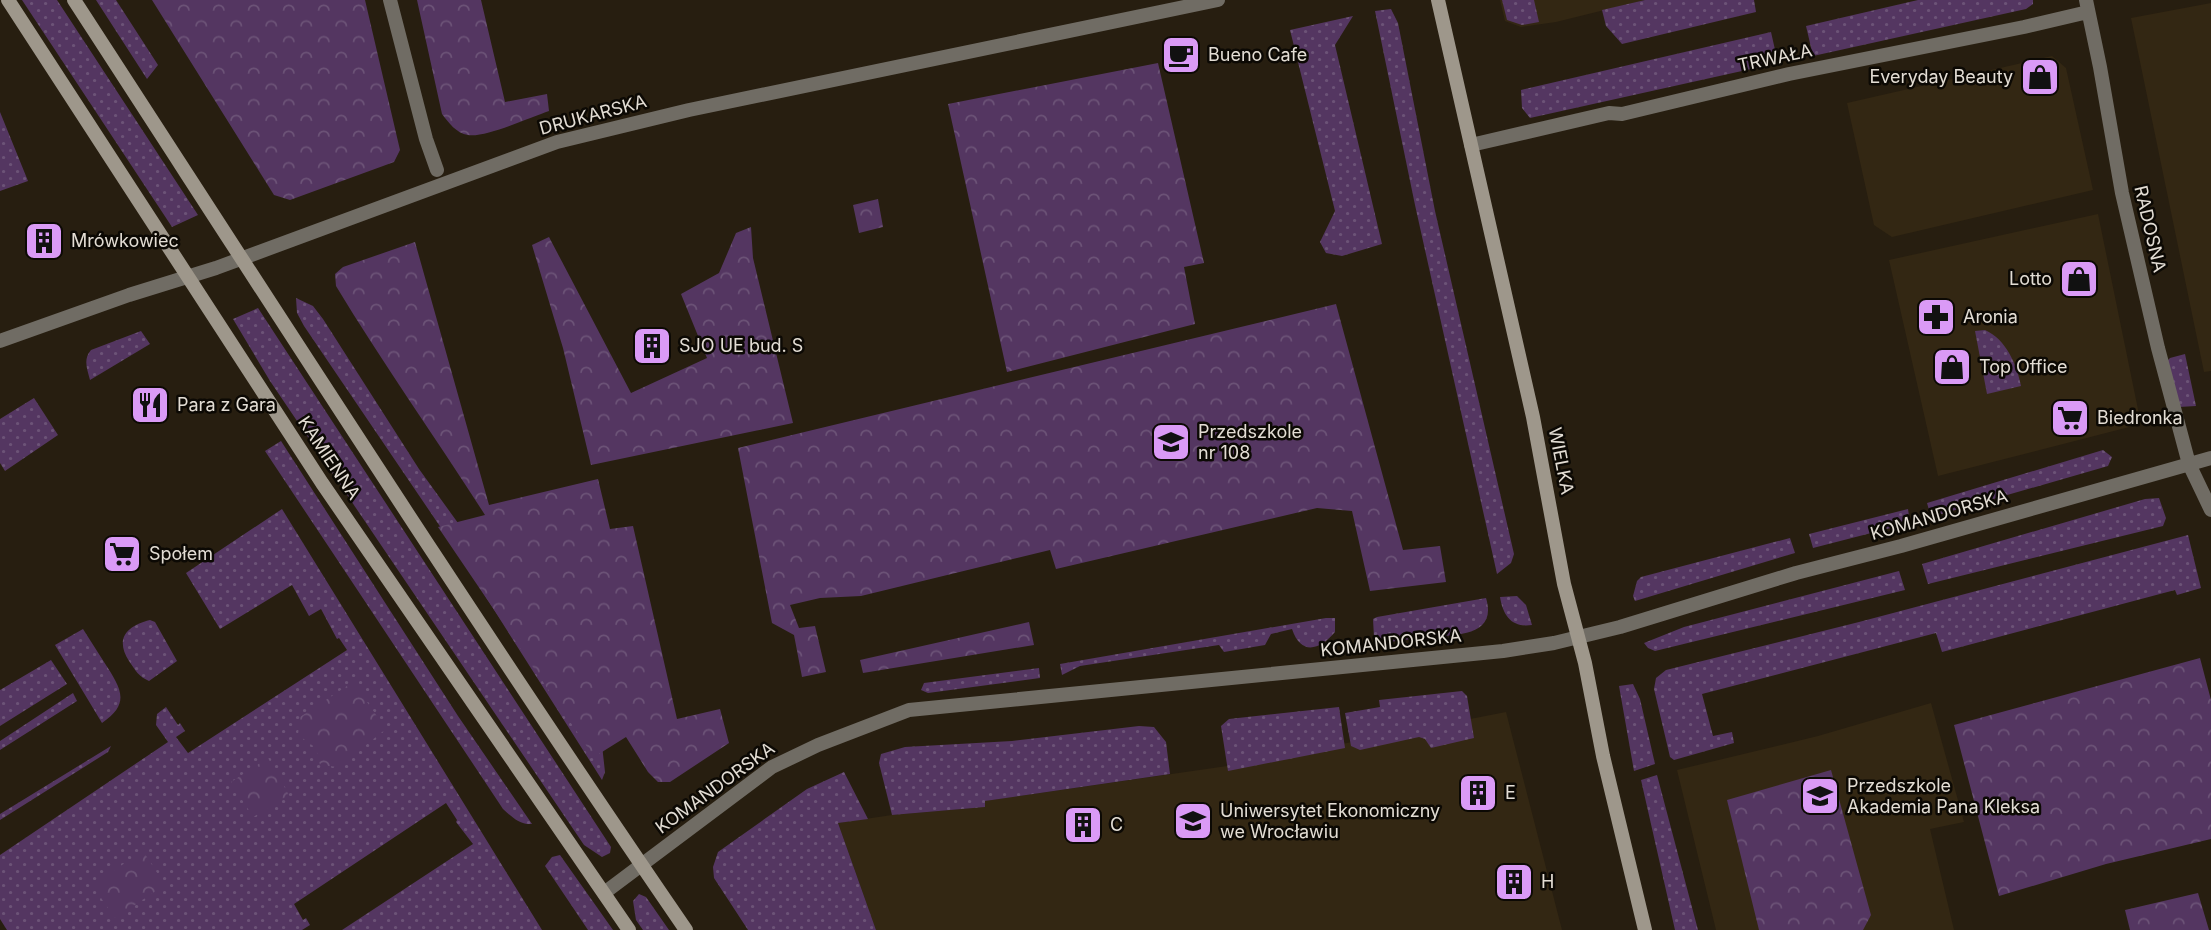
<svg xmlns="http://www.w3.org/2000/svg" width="2211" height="930" viewBox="0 0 2211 930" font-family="Inter,sans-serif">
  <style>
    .built { fill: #332713 }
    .grass { fill: url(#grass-dots) }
    .forest { fill: url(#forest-crowns) }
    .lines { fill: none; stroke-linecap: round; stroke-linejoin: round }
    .street { stroke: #706c64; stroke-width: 14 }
    .secondary { stroke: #9e978b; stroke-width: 14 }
    .labels { text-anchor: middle; stroke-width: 5; stroke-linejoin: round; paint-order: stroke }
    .poi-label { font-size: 18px; fill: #e3ddd4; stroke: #0c0904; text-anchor: start }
    .street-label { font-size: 18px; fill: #e3ddd4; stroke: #0c0904 }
  </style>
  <defs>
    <pattern id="grass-dots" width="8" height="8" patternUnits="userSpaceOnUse" patternTransform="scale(1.75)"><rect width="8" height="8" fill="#543661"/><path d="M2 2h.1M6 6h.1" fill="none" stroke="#6c5377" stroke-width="1.8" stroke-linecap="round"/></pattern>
    <pattern id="forest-crowns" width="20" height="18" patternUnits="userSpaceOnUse" patternTransform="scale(1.75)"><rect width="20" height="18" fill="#543661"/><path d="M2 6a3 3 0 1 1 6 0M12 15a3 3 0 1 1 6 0" fill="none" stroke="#6c5377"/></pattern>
  </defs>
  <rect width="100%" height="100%" fill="#271e10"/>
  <path class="built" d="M1500,0H1645L1556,22L1521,27L1505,21Z
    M2211,3V371L2204,372L2131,18Z
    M2052,56L2066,68L2093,190L1892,237L1874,225L1847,103Z
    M2098,214L2141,424L1938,476L1889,260Z
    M1931,703L1964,822L1930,829L1954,930H1716L1677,770L1818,736Z
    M1506,712L1562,930H876L838,823L892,815L984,807V801L1234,765Z"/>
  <path class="grass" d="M22,0H57L198,215L172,227Z
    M96,0H116L158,65L147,79Z
    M1502,0H1534L1539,22L1522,25L1507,20Z
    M1645,0H1754L1756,12L1622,44L1606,26L1602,10Z
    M1918,0H2033V4L2026,9L1813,56L1806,26Z
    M1391,9L1398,23L1435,211L1514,554L1511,563L1497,574L1415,205L1375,11Z
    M1353,16L1335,45L1382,244L1342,256L1326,253L1320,242L1335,211L1290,30Z
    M1771,32L1778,63L1530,118L1522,108L1521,90Z
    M0,112L28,181L0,191Z
    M296,298L313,306L323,319L419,469L471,541L602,745L605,772L602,780L456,550L304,326L297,313Z
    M258,308L611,847L610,853L602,857L584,845L270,381L233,319Z
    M1985,330C2006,339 2017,365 2021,386L1987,394L1975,331Z
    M141,331L150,344L90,380C87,369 83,359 91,350Z
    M2185,354L2196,406L2179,407L2167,361L2170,358Z
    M34,398L58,435L5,471L0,463V419Z
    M281,441L458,716L532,824C520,825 512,817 503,809L265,451Z
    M2103,450L2112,457L2108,466L1931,517L1927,503Z
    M2159,498L2166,518L2163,526L1928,584L1922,564L2145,499Z
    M282,509L542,930H342L473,844L456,822L457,820L446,803L294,904L303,920L306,918L310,925L302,930H7L0,919V855L168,742L156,725L157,714L166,707L178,725L180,723L185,731L176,737L188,753L347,650L339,638L337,639L321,609L309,616L292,585L220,629L186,573Z
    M1908,509L1910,523L1813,548L1809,534Z
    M2188,535L2201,588L2177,595L2175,590L1942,652L1936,633L1702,694L1713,736L1732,732L1734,743L1674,760L1670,757L1654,689L1656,678L1666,670L1859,622Z
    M1790,538L1795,553L1635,601L1633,596L1637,581L1641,577Z
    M1899,571L1905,590L1655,651L1648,648L1644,643L1684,627Z
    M1517,596L1526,605L1532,625C1512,628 1503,616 1500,597Z
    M1486,598C1498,637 1454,635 1429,637C1416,638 1403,640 1390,642H1381L1374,637L1373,619L1377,617Z
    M1326,618H1335V632C1320,650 1301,656 1292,629L1271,634L1265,645L1224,652L1219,645L1080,666L1062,675L1060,664Z
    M150,620L155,622L177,661L149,681C139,677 135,670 129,661C115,639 126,626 150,620Z
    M83,629C90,640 97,651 104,662C120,687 132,703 102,723L55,645Z
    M51,660L67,684L0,726V690Z
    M1039,668L1040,678L928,693L921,690L924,683Z
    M1633,684L1640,699L1655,764L1634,771L1619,686Z
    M1462,691L1467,696L1474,738L1431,748L1425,739L1419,737L1360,750L1351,746L1345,713L1380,707L1379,700Z
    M73,693L77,701L0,750V741Z
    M1339,707L1345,748L1228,771L1221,726L1229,719Z
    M1139,726L1154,727L1166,742L1170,774L985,801V807L892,815L879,763L881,754L905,747L1012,741Z
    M111,746L108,752L0,820V814Z
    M844,772L868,819L838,823L876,930H748L714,878L713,867L718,852L807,789Z
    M1657,775L1698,930H1675L1641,780Z
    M560,855L613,930H588L545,866L552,857Z
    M639,894L646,897L669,930H643L636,920L633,901Z"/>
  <path class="forest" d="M152,0H365L400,150L394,162L290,200L274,195Z
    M417,0H481L505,102L547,94L549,111C531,117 485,138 468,135C456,133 449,123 442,114Z
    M1158,63L1204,263L1184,267L1195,324L1007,372L948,104Z
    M878,199L883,227L859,233L853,205Z
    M751,227L753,258L793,423L591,465L563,348L532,245L549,237L631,393L707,358L681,294L719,273L736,233Z
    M415,242L489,505L598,479L610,529L633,526L677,719L720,709L729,743L670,782H658L648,772L626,737L594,757L438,527L485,515C436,438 383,364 336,286L335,274L343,267Z
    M1336,304L1403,550L1440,546L1446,582L1370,591L1352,511L1317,508L1056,569L1050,550L861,596L820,598L790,605L799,628L815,626L826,672L802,677L794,635L772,623L738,448Z
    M1029,622L1034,645L863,673L860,660Z
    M2200,658L2211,700V839L2106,864L1999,896L1954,725Z
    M353,682L386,729L338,767L320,765L316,748L298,735L300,717Z
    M268,758L289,795L253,817L231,782Z
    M1831,770L1871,915L1863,930H1759L1727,800Z
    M143,851L165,885L115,918L92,885Z
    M2198,893L2209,930H2130L2125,910Z"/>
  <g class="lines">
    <path class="street" d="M390,0L426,139L437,170
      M2086,0L2100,67L2122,193L2158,348L2189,464L2211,510
      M1471,145L1609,113L1622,114L1789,74L2024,27L2088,12
      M0,341L129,295L216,268L557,142L689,110L1218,0
      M604,893L772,767L818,745L909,710L1503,651L1554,643L1620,627L1796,573L1901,546L2211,458"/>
    <path class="secondary" d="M8,0L322,483L629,930
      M74,0C276,311 476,624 686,930
      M1438,0L1533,417L1564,584L1585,663L1603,756L1645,930"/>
  </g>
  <defs>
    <symbol id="cafe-square" viewBox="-11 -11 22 22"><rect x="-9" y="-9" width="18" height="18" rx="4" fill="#da9af6" stroke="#0c0904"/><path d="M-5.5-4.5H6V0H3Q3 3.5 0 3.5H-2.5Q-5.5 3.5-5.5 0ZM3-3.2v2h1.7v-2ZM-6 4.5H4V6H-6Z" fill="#111"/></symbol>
    <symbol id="shop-square" viewBox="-11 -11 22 22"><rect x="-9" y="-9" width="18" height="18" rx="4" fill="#da9af6" stroke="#0c0904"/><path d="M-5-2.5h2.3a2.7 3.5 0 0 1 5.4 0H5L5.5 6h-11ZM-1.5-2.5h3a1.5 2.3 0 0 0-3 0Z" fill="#111"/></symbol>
    <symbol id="building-square" viewBox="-11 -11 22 22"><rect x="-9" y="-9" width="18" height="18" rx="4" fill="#da9af6" stroke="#0c0904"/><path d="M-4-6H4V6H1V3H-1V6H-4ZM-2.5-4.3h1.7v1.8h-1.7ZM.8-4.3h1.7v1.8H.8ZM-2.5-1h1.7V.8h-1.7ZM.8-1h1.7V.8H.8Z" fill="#111"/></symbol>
    <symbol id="pharmacy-square" viewBox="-11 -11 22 22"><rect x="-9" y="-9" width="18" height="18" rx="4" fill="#da9af6" stroke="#0c0904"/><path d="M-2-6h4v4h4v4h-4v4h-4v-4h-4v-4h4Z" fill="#111"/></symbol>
    <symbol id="restaurant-square" viewBox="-11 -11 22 22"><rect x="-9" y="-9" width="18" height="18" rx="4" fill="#da9af6" stroke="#0c0904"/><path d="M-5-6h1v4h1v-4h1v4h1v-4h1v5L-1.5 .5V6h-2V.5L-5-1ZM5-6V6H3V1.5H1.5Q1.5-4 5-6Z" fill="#111"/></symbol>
    <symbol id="supermarket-square" viewBox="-11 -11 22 22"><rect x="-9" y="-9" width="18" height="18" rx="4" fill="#da9af6" stroke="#0c0904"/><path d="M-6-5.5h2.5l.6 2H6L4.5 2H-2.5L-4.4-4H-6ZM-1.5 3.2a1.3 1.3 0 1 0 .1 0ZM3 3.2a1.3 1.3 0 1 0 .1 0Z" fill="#111"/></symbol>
    <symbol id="school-square" viewBox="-11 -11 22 22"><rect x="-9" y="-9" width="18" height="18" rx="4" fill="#da9af6" stroke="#0c0904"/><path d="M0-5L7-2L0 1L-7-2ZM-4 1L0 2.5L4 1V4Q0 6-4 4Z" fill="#111"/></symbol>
    <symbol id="university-square" viewBox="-11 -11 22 22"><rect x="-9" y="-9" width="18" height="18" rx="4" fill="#da9af6" stroke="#0c0904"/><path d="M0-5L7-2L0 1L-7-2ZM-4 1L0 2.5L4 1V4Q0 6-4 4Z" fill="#111"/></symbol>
  </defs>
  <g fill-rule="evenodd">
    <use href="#cafe-square" x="1159" y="33" width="44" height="44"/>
    <use href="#shop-square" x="2018" y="55" width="44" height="44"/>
    <use href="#building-square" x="22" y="219" width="44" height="44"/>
    <use href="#shop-square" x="2057" y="257" width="44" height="44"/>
    <use href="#pharmacy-square" x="1914" y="295" width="44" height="44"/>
    <use href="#building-square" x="630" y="324" width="44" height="44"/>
    <use href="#shop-square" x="1930" y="345" width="44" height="44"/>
    <use href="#restaurant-square" x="128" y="383" width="44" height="44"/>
    <use href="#supermarket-square" x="2048" y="396" width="44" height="44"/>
    <use href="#school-square" x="1149" y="420" width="44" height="44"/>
    <use href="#supermarket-square" x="100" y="532" width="44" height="44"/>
    <use href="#building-square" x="1456" y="771" width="44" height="44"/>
    <use href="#school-square" x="1798" y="774" width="44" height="44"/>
    <use href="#university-square" x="1171" y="799" width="44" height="44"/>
    <use href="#building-square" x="1061" y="803" width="44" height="44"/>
    <use href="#building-square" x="1492" y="860" width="44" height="44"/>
  </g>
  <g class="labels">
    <g class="poi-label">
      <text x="1208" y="61">Bueno Cafe</text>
      <text x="2013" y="83" text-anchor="end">Everyday Beauty</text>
      <text x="71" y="247">Mrówkowiec</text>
      <text x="2052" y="285" text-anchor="end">Lotto</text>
      <text x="1963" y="323">Aronia</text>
      <text x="679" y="352">SJO UE bud. S</text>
      <text x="1979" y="373">Top Office</text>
      <text x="177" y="411">Para z Gara</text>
      <text x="2097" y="424">Biedronka</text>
      <text x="1198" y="438">Przedszkole<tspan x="1198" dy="21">nr 108</tspan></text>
      <text x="149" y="560">Społem</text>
      <text x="1847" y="792">Przedszkole<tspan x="1847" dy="21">Akademia Pana Kleksa</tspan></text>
      <text x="1505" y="799">E</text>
      <text x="1220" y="817">Uniwersytet Ekonomiczny<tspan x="1220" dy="21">we Wrocławiu</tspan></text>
      <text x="1110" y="831">C</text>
      <text x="1541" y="888">H</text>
    </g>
    <g class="street-label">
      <text transform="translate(1775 58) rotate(-12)" y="6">TRWAŁA</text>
      <text transform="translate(593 115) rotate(-15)" y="6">DRUKARSKA</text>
      <text transform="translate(2150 229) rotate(77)" y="6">RADOSNA</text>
      <text transform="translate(329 458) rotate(56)" y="6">KAMIENNA</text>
      <text transform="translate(1561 461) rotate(79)" y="6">WIELKA</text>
      <text transform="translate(1939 515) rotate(-16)" y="6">KOMANDORSKA</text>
      <text transform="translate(1391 643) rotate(-6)" y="6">KOMANDORSKA</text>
      <text transform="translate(715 788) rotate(-36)" y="6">KOMANDORSKA</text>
    </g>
  </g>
</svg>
